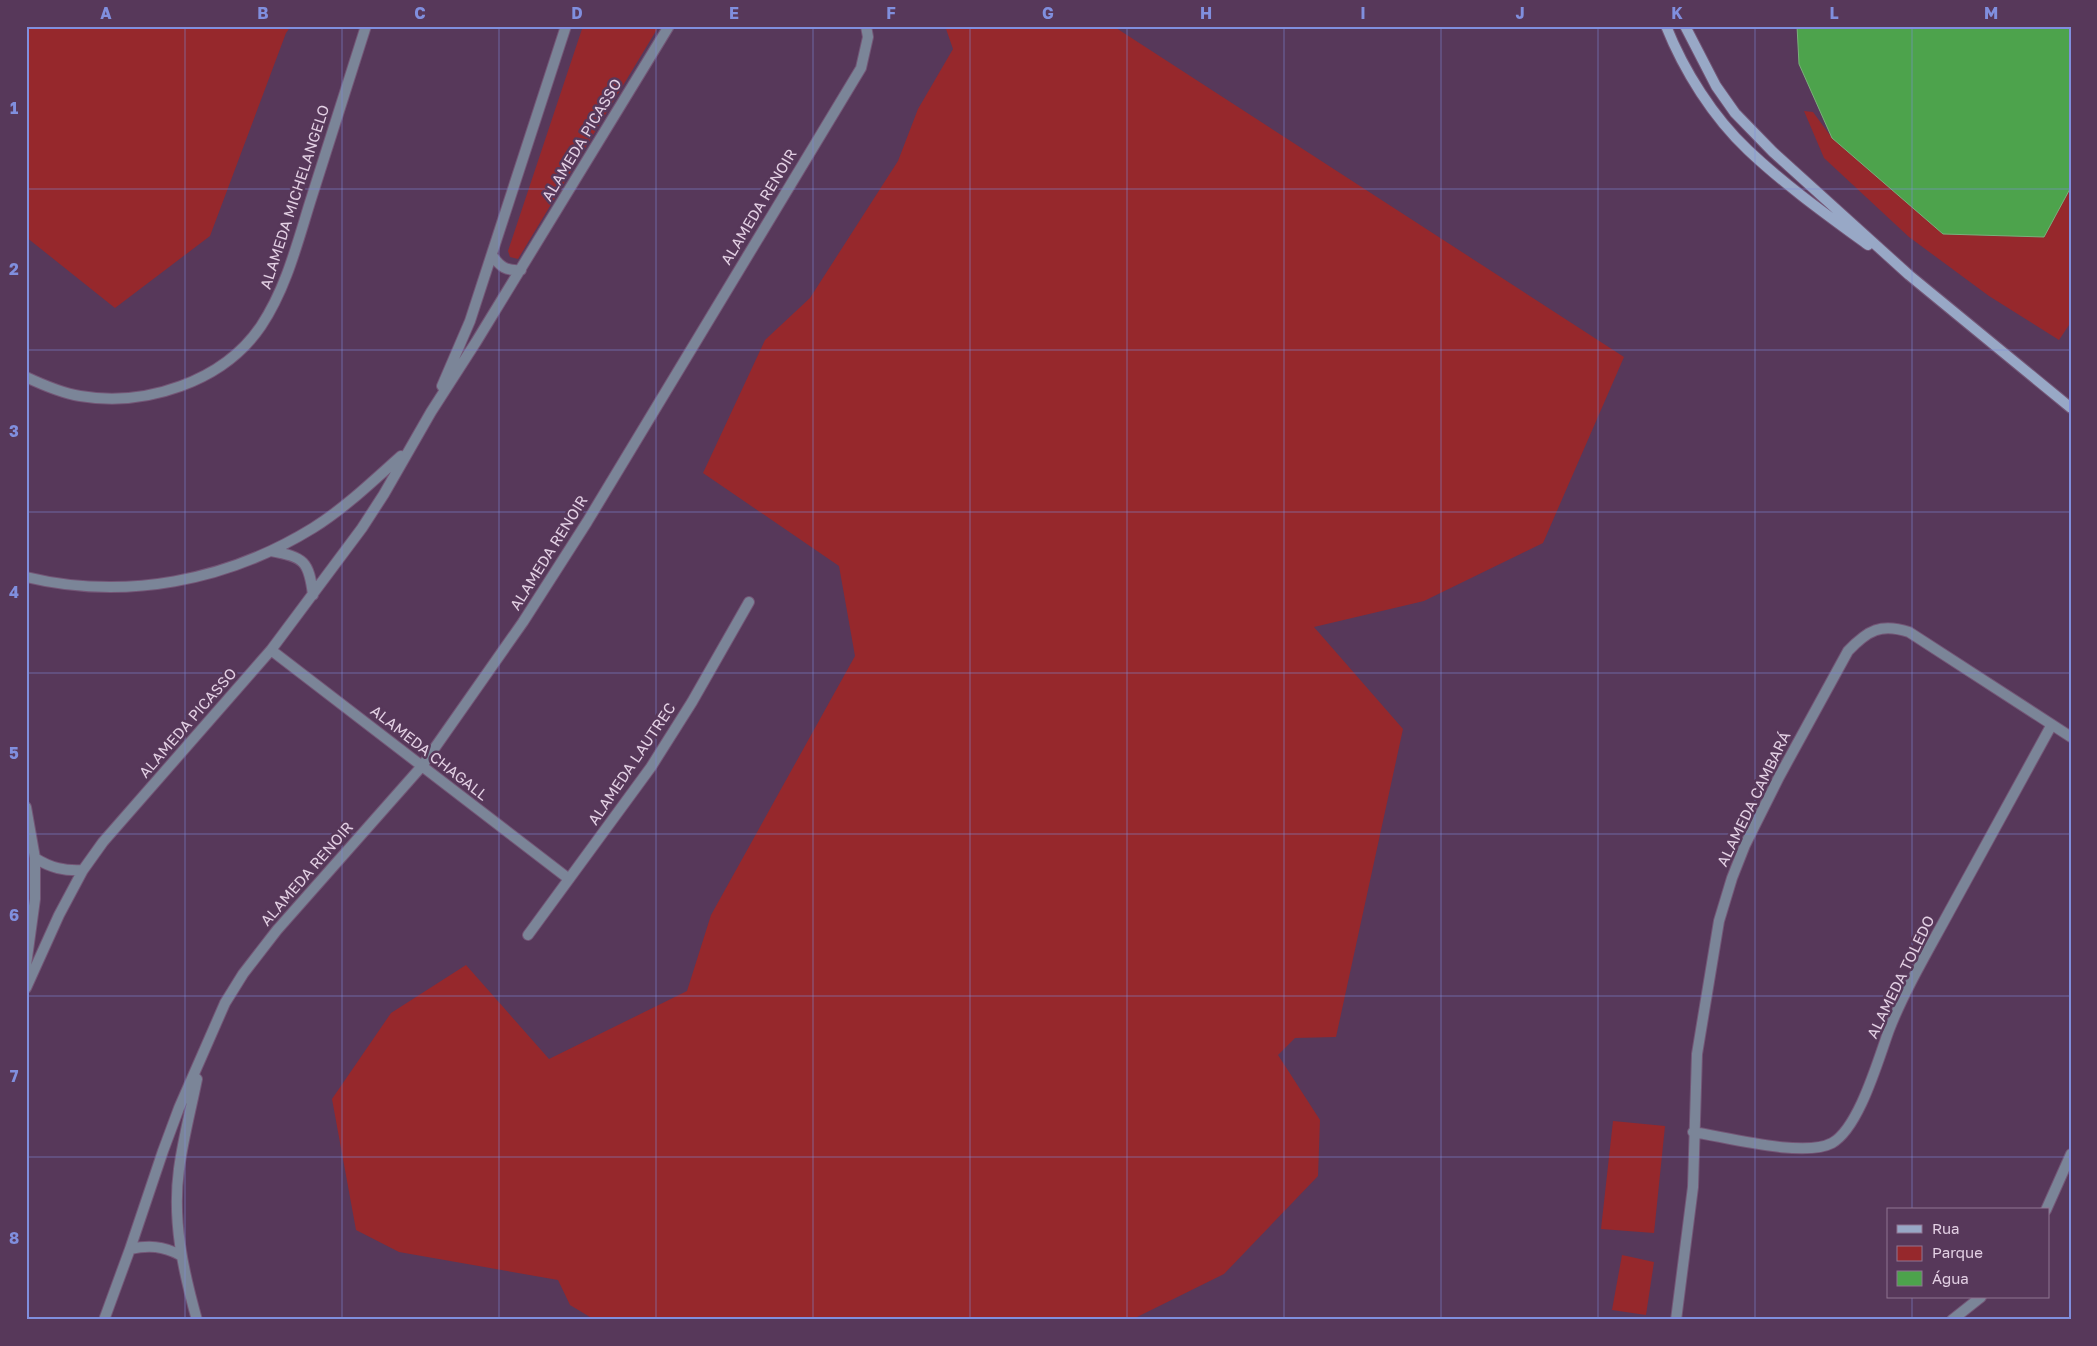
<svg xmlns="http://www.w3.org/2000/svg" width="2097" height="1346" viewBox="0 0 2097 1346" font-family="'Golos Text',sans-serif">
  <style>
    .green { fill: #96282c }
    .water { fill: #4da34c; stroke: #7ab07a }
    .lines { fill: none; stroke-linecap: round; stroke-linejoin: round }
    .street-casing { stroke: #735676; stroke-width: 12 }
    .secondary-casing { stroke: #735676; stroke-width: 12 }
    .street { stroke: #7b8598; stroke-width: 10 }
    .secondary { stroke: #98a8c6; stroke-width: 10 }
    .grid { fill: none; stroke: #808fde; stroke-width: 1; stroke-opacity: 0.55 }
    .labels { text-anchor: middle; stroke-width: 5; stroke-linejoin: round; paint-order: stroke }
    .street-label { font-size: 15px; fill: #e3d0e4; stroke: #57385a }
    .neatline { fill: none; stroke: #808fde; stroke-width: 2 }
    .grid-label { font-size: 16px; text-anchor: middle; font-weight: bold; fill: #808fde }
  </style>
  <rect width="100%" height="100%" fill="#57385a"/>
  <path class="green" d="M26,26H291L286,33L210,236L115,308L26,237Z
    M583,26H659L518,259L510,257L508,251Z
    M945,26H1113L1624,357L1543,543L1424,601L1314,627L1403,729L1336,1037L1295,1038L1278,1055L1320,1120L1318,1176L1224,1274L1131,1320H595L570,1305L558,1280L399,1252L356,1230L332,1099L391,1013L466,965L549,1059L687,991L711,915L855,656L839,566L703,473L765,340L810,298L898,161L918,109L953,49Z
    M1804,111L1813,112L1832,138L1943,234L2044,237L2071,187V322L2059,340L1989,296L1909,237L1824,158Z
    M1613,1121L1665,1126L1654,1233L1601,1229Z
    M1622,1255L1654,1262L1646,1315L1612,1310Z"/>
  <path class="water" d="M1797,26H2071V187L2044,237L1943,234L1832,138L1799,64Z"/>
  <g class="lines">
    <defs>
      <path id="street" d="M492,255C500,267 506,271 521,270
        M26,377C43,385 61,393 80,396C145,407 223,382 261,326C287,287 298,240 312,196C330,139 348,83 366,26
        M442,386L470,321L566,26
        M271,551C304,557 309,561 313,595
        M26,577C125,601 227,581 313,528C345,508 373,481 401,456
        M271,650L569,879
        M26,807L35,858V899L26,965
        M35,858C51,868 64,871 83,870
        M528,935L651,767L692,702L749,602
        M26,988L59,915L83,870L103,842L271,650L362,528L384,494L431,412L476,342L669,26
        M197,1079C191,1109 183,1139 179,1169C172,1221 183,1270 197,1320
        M1693,1132C1726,1137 1804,1158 1832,1143C1859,1128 1878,1060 1889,1030C1904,991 1929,949 1949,912C1983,850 2017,788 2051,726
        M2046,1210L2071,1154
        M130,1249C149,1245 163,1246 180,1255
        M104,1320L130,1249L163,1151L179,1108L225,1003L243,974L277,930L422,766L523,622L587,522L861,68L868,37L866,26
        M1676,1320L1693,1187L1697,1054L1719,921L1732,878L1745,845L1779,777L1848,651C1868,630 1881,623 1909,632L2071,737
        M1952,1320L1981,1297"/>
      <path id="secondary" d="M1666,26C1684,71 1713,117 1748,150C1785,185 1827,215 1868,245
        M1685,26L1716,86L1735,113L1773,152L1909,275L2071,408"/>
    </defs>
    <use href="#street" class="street-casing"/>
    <use href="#secondary" class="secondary-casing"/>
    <use href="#street" class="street"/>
    <use href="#secondary" class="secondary"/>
  </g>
  <path class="grid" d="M185,26V1320M342,26V1320M499,26V1320M656,26V1320M813,26V1320M970,26V1320M1127,26V1320M1284,26V1320M1441,26V1320M1598,26V1320M1755,26V1320M1912,26V1210M26,189H2071M26,350H2071M26,512H2071M26,673H2071M26,834H2071M26,996H2071M26,1157H2071M1912,1297V1320"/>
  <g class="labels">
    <g class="street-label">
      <text transform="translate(582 140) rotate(-59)" y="5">ALAMEDA PICASSO</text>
      <text transform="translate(295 197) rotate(-72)" y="5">ALAMEDA MICHELANGELO</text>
      <text transform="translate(759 207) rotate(-59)" y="5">ALAMEDA RENOIR</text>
      <text transform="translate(549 553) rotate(-58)" y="5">ALAMEDA RENOIR</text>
      <text transform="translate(188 723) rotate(-49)" y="5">ALAMEDA PICASSO</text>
      <text transform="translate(429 753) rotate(38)" y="5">ALAMEDA CHAGALL</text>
      <text transform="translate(632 764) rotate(-56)" y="5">ALAMEDA LAUTREC</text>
      <text transform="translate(1754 799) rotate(-64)" y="5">ALAMEDA CAMBARÁ</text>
      <text transform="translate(307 874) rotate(-49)" y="5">ALAMEDA RENOIR</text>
      <text transform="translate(1901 977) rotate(-64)" y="5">ALAMEDA TOLEDO</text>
    </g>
  </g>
  <rect width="2097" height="1346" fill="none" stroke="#57385a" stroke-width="55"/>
  <rect x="1887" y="1208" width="162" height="90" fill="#57385a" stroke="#8f7591"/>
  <rect x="1897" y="1225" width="25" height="8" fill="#98a8c6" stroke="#8f7591"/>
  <text x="1932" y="1234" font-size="15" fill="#e3d0e4">Rua</text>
  <rect x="1897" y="1246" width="25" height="15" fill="#96282c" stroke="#8f7591"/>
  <text x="1932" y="1258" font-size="15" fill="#e3d0e4">Parque</text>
  <rect x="1897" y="1271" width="25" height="15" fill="#4da34c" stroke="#8f7591"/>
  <text x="1932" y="1284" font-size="15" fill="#e3d0e4">Água</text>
  <rect x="28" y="28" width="2042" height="1290" class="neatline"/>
  <g class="grid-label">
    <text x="106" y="19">A</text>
    <text x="263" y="19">B</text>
    <text x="420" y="19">C</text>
    <text x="577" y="19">D</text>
    <text x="734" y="19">E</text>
    <text x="891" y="19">F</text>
    <text x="1048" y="19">G</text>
    <text x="1206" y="19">H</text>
    <text x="1363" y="19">I</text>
    <text x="1520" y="19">J</text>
    <text x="1677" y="19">K</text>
    <text x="1834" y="19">L</text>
    <text x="1991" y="19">M</text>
    <text x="14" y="114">1</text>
    <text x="14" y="275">2</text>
    <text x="14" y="437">3</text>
    <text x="14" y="598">4</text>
    <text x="14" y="759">5</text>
    <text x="14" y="921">6</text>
    <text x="14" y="1082">7</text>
    <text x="14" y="1244">8</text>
  </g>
</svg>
